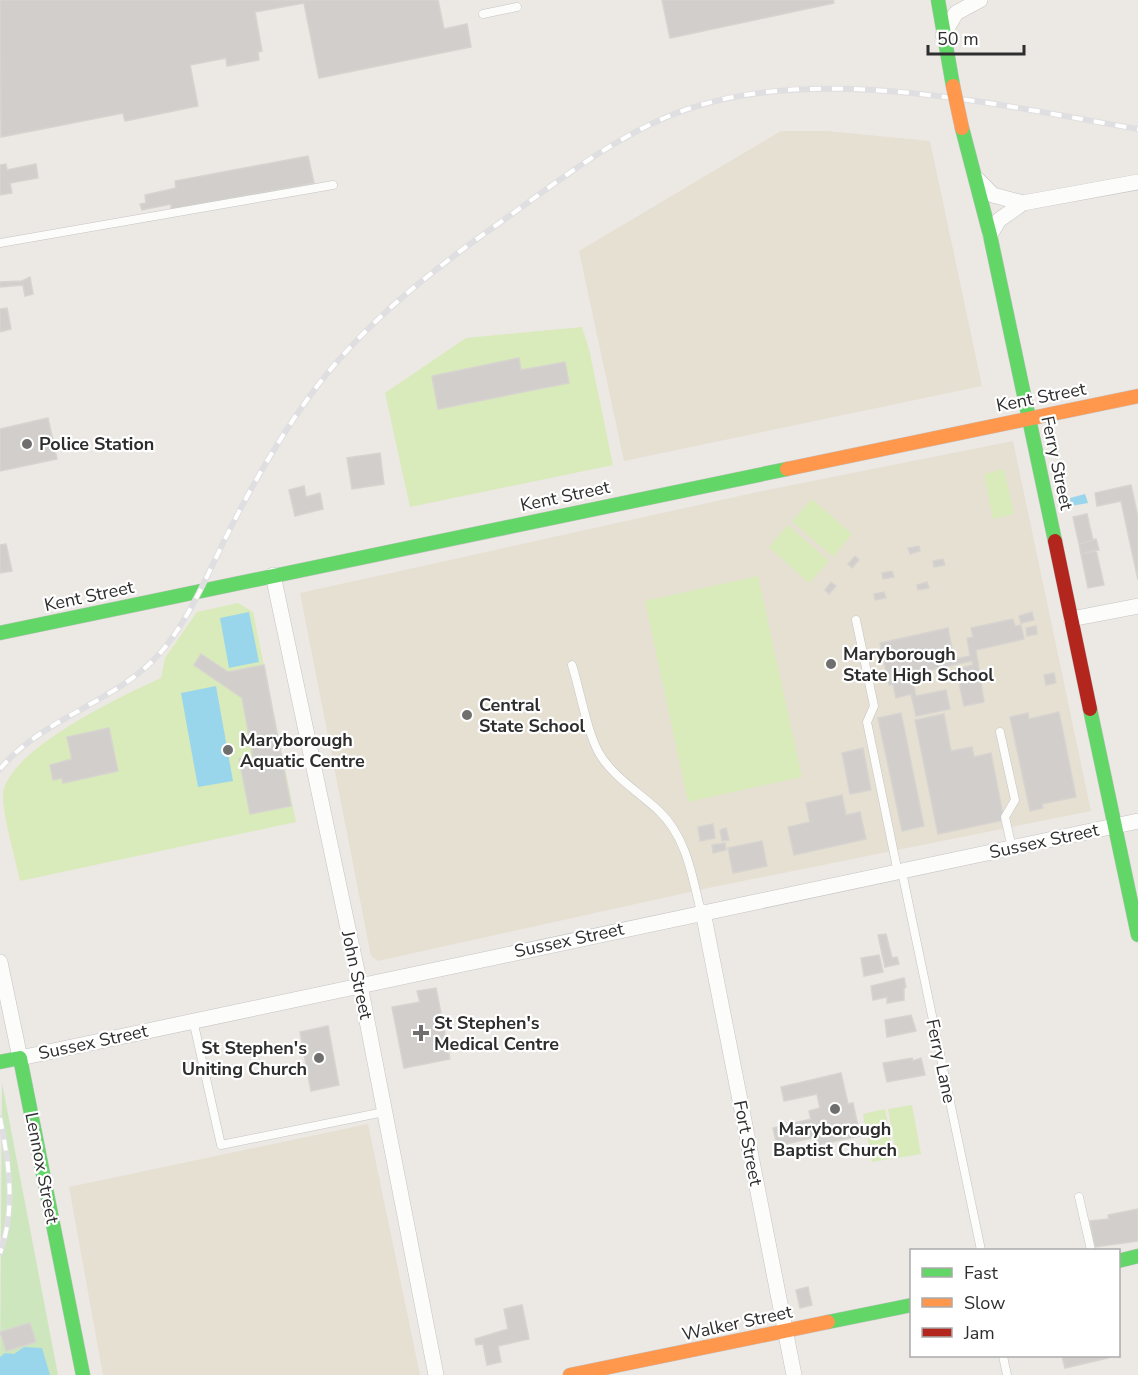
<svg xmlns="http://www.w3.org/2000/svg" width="1138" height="1375" viewBox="0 0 1138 1375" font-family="'Nunito Sans',sans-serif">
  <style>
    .education { fill: #e6e0d3 }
    .green { fill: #cee6be }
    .pitch { fill: #d9eabb }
    .water { fill: #99d6ec }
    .building { fill: #d1cecb; stroke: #d7d4d0; stroke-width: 1.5 }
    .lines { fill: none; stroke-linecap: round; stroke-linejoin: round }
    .lane-casing { stroke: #c5c4c5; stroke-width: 9 }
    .street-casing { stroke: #c5c4c5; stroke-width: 16 }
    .fast-casing { stroke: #c5c4c5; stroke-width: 15 }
    .slow-casing { stroke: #c5c4c5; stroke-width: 15 }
    .jam-casing { stroke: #c5c4c5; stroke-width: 15 }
    .lane { stroke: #fcfcfb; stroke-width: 8 }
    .street { stroke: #fcfcfb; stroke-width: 15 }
    .fast { stroke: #63d668; stroke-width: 14 }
    .slow { stroke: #ff974d; stroke-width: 14 }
    .jam { stroke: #b3261e; stroke-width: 14 }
    .rail-casing { stroke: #dfdfe1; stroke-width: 6 }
    .rail { stroke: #fff; stroke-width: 4; stroke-dasharray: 11; stroke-linecap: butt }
    .slow-bridge-casing { stroke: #c6c5c4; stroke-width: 15; stroke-linecap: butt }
    .slow-bridge { stroke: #ff974d; stroke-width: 14 }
    .poi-dot { fill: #706f6e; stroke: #fff; stroke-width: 2 }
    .labels { text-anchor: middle; stroke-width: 4.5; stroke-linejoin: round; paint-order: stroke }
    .street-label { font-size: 18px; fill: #2e2e2e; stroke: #fff }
    .poi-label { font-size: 18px; font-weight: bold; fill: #2e2e2e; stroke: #fff; text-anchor: start }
  </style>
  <rect width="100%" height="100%" fill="#ece8e4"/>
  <path class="education" d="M781,131H827L930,141L982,386L624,461L579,251Z
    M1013,441L1091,811L708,888L378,961L371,956L300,593L762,491Z
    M368,1124L420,1375H103L69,1187Z"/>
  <path class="green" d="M2,1083L58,1375H0Z"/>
  <path class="pitch" d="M582,327L589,349L613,465L410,507L385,393L466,338Z
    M1004,469L1014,514L993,519L984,474Z
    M812,499L852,534L833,557L792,521Z
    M788,525L829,561L809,583L769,547Z
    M758,576L802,777L688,802L645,601Z
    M238,603L253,612L296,822L20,881C16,861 2,812 3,795C6,750 124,695 161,678L165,658L197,612Z
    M912,1105L921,1154L897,1158L888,1109Z
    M885,1109L894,1158L872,1162L863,1114Z"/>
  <path class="water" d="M1085,494L1088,503L1071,506L1070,498Z
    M249,612L259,662L229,668L220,618Z
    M216,686L233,781L198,787L181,693Z
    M24,1347L42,1348L50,1375H0V1357L5,1353L14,1354Z"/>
  <path class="building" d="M0,0H438L444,29L467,24L471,47L319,78L304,3L255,12L262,51L258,52L259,60L227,66L226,58L190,65L198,106L125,121L123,113L1,137Z
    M662,0H833L834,3L670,38Z
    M308,156L314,183L171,209V204L142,210L140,204L146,203L145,195L176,188L175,181Z
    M6,164L7,170L36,164L38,178L10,183L12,193L0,195V165Z
    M30,277L33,294L25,296L23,285L0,287V282L22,281Z
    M7,308L11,329L0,332V309Z
    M519,358L521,370L565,362L569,383L438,409L432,376Z
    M48,418L57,459L0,471V429Z
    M380,453L384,484L352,489L347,458Z
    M1131,485L1138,517V580L1121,501L1097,506L1095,493Z
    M304,486L306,497L320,493L323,509L295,516L289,490Z
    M1087,514L1093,540L1079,544L1073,517Z
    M1096,539L1099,550L1081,554L1079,544Z
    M6,544L12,571L0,573V545Z
    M919,546L920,551L910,554L908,548Z
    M1096,550L1104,585L1088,588L1081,554Z
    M855,556L859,560L852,568L848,564Z
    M943,559L945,565L934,567L933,561Z
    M892,571L894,577L883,579L882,573Z
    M831,582L836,586L829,594L825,590Z
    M927,582L929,588L918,590L917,585Z
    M884,592L886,598L875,600L874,594Z
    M1032,612L1034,620L1021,623L1019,616Z
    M1013,619L1015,626L1021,625L1024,639L976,650L984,702L964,706L956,669L973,665L972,661L911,674L916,696L946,690L950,709L916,716L911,694L896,698L893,684L889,685L880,643L948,628L954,659L970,656L967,638L973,637L971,628Z
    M1036,626L1037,634L1027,636L1026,628Z
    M201,654L228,672L264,665L291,806L250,814L239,759L253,757L242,698L194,665Z
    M1054,673L1056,683L1046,685L1044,675Z
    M1059,712L1076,797L1042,804L1043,808L1030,811L1010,717L1028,713L1029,719Z
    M901,713L924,826L902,831L878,718Z
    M944,714L951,751L972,747L974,757L991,753L1004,820L938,834L915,720Z
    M109,728L118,771L63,783L62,778L53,780L50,765L72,759L67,737Z
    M863,748L871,790L850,794L842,753Z
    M842,795L846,815L860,812L866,839L794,855L788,827L810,822L806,803Z
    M713,824L715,838L700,841L698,827Z
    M726,828L729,840L722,841L720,830Z
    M762,841L767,866L733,873L728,848Z
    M725,843L726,850L713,853L712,845Z
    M886,934L892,958L897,957L899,964L885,967L878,935Z
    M879,955L883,972L864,976L861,958Z
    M904,978L906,987L904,988V1000L887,1003V997L873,1000L871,986Z
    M436,988L450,1059L404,1068L392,1007L420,1002L417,991Z
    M911,1015L916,1031L887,1037L885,1020Z
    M328,1026L339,1085L311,1091L300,1032Z
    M912,1058L913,1061L921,1058L925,1075L887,1082L883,1063Z
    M841,1073L848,1104L853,1103L860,1136L818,1145L816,1137L777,1146L773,1128L811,1119L809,1111L820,1108L817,1094L784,1101L781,1087Z
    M1138,1209V1241L1095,1247L1090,1221L1109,1219L1108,1215Z
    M808,1287L812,1305L800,1308L796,1290Z
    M522,1305L529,1339L498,1346L501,1362L487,1365L483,1344L476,1345L475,1339L508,1329L504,1309Z
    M30,1323L36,1342L6,1351L0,1332Z
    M1062,1356H1107L1108,1358L1065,1368Z"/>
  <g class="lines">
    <defs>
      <path id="lane" d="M483,14L517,7
        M0,243L333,185
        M856,620L874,706L867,722L898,873
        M572,665C580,690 587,732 599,753C612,776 640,793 659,811C687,838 692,876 701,912
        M1000,732L1015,800L1005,817L1012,848
        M902,872L981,1250
        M193,1020L221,1145L384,1112
        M1079,1197L1091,1250
        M1003,1356L1007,1375"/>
      <path id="street" d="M943,35L956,13L980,0
        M977,179L993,195L1023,203
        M990,235L999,220L1023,203L1138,182
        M273,575L360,985L436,1375
        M1071,619L1138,606
        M703,912L794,1375
        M0,962L20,1058L1138,821"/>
      <path id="fast" d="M938,0L953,86
        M962,128L990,235L1055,541
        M0,633L787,469
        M1090,709L1138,935
        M0,1062L20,1058L83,1375
        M1118,1261L1138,1256
        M828,1322L912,1305"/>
      <path id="slow" d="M787,469L1138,396
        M570,1375L828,1322"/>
      <path id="jam" d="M1055,541L1090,709"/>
    </defs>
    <use href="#lane" class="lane-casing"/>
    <use href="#street" class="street-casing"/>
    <use href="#fast" class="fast-casing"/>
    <use href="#slow" class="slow-casing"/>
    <use href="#jam" class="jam-casing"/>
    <use href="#lane" class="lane"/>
    <use href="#street" class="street"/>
    <use href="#fast" class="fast"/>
    <use href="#slow" class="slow"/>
    <use href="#jam" class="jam"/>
    <defs>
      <path id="rail" d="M0,769C46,714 122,702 166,646C192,613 209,571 228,533C252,485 278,440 309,397C363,323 431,271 505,219C557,182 609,141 669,116C807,59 995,105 1138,129
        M0,1118C9,1163 16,1209 0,1253"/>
    </defs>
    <use href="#rail" class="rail-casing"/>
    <use href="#rail" class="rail"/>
    <defs>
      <path id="slow-bridge" d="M953,86L962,128"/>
    </defs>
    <use href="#slow-bridge" class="slow-bridge-casing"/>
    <use href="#slow-bridge" class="slow-bridge"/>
  </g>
  <g class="poi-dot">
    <circle cx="27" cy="444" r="6"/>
    <circle cx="831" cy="664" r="6"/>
    <circle cx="467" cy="715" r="6"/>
    <circle cx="228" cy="750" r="6"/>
    <path d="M418 1024h6v6h6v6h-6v6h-6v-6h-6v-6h6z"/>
    <circle cx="319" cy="1058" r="6"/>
    <circle cx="835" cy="1109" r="6"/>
  </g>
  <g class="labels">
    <g class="street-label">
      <text transform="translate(1041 397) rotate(-11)" y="6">Kent Street</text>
      <text transform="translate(1057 463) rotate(78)" y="6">Ferry Street</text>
      <text transform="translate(565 496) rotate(-12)" y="6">Kent Street</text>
      <text transform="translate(89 596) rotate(-12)" y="6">Kent Street</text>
      <text transform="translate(1044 841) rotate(-12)" y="6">Sussex Street</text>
      <text transform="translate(569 940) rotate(-12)" y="6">Sussex Street</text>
      <text transform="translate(357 975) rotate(78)" y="6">John Street</text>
      <text transform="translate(93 1042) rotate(-12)" y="6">Sussex Street</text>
      <text transform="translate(941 1061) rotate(78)" y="6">Ferry Lane</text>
      <text transform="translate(748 1143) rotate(79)" y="6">Fort Street</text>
      <text transform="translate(42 1168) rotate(79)" y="6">Lennox Street</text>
      <text transform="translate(737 1323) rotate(-12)" y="6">Walker Street</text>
    </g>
    <g class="poi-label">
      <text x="39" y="450">Police Station</text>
      <text x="843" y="660">Maryborough<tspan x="843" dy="21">State High School</tspan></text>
      <text x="479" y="711">Central<tspan x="479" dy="21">State School</tspan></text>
      <text x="240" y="746">Maryborough<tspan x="240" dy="21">Aquatic Centre</tspan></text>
      <text x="434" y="1029">St Stephen's<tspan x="434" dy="21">Medical Centre</tspan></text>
      <text x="307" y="1054" text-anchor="end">St Stephen's<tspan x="307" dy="21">Uniting Church</tspan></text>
      <text x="835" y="1135" text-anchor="middle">Maryborough<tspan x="835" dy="21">Baptist Church</tspan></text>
    </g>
  </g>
  <rect x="910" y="1249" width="210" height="108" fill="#ffffff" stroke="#ababab" stroke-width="1.5"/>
  <rect x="922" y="1268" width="30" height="9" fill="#63d668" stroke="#ababab" stroke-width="1.5"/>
  <text x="964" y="1279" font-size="18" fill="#2e2e2e">Fast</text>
  <rect x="922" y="1298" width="30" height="9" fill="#ff974d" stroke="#ababab" stroke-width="1.5"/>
  <text x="964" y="1309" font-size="18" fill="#2e2e2e">Slow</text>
  <rect x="922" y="1328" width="30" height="9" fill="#b3261e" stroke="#ababab" stroke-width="1.5"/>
  <text x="964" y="1339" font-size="18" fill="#2e2e2e">Jam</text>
  <path d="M928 45v9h96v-9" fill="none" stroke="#2e2e2e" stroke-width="3"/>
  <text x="937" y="45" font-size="18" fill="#2e2e2e" stroke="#ffffff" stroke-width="4.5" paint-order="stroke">50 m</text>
</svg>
